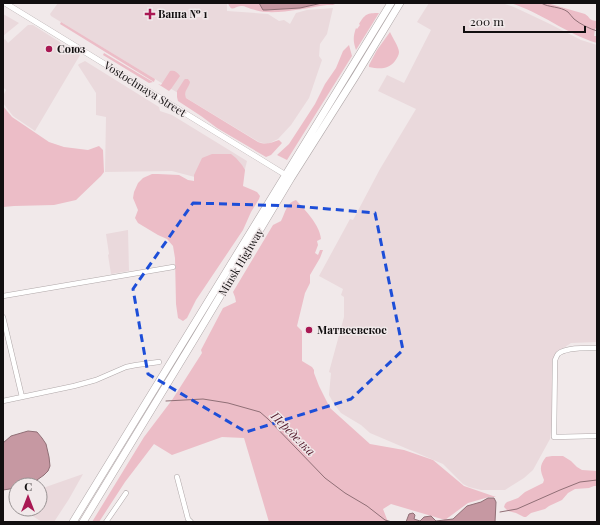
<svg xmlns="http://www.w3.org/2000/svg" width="600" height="525" viewBox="0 0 600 525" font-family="'Playfair Display',serif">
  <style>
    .built { fill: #ead9dc }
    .green { fill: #ecbdc7 }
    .water { fill: #c698a2; stroke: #906f76 }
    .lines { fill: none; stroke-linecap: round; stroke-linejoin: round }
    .stream { stroke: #906f76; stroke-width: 1 }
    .minor-casing { stroke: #b0a8a9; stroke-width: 5.5 }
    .tertiary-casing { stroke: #b0a8a9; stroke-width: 6 }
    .trunk-casing { stroke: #b0a8a9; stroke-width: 8 }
    .minor { stroke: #fff; stroke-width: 4.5 }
    .tertiary { stroke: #fff; stroke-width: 5.5 }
    .trunk { stroke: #fff; stroke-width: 7 }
    .marked { fill: none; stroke: #1d4ed8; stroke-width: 3; stroke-dasharray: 8 5; stroke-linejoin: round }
    .poi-dot { fill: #a91853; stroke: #f1e9ea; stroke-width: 1.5 }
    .labels { text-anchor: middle; stroke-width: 3; stroke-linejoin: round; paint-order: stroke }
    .poi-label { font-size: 11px; font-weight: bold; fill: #120f10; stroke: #f1e9ea; text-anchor: start }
    .street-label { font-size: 11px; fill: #120f10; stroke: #f1e9ea }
    .water-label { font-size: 12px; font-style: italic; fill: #53192b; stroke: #f1e9ea }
  </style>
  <rect width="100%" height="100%" fill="#f1e9ea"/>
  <path class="built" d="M58,3H227V11L268,14L279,21L284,20L290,24L296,13L307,10L333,8L327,34L320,44L319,56L322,60L309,98L291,125L278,139L268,144L263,143L259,142L51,16L50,14Z
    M429,3H502L514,7L550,24L581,40L597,45V342L571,343L556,353L552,425L550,439L533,470L524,478L505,490H481L469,487L463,484L443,464L370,433L361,425L341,413L334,404L329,395L331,373L329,372L344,317V297L341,295L343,289L319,276L350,219L353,220L380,169L416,109L378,91L387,75L404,83L431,30L417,22Z
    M3,14L19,23L3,36Z
    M28,25H33L80,55L35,131L13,116L3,103V96L6,90L3,87V41L5,39L8,43Z
    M85,61L159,107L160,111L172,115L247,161L240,189L172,171L105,172L106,117L96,115V93L78,65L79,64Z
    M128,230L129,271L111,274L108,255L109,254L106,234Z
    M83,474L69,499L54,522H42L31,515L35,509H40V489Z"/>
  <path class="green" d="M228,3H259L263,10H266L300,8L322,3H337L333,5H327C306,8 286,13 266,12C261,12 255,10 251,9C248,8 245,6 242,6C235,5 232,14 228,3Z
    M510,3H547L585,14C590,17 589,21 597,21V27L595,29L594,36H597V43C566,34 541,12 510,3Z
    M379,13L356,50C353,42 353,36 356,28L357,29L360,25L359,24C365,14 367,13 379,13Z
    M61,22L155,79L154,82L60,24Z
    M390,32C392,37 399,47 399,52C399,55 397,58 395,61C388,70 379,69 369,67V65L377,50Z
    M349,45L352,56L287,160L277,155L289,144L315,104L325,84L336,68L343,51Z
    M104,53L153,82L149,83L103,55Z
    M170,71C175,70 177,72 180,76L171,89L169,91L158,84L161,85Z
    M185,79H188L190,82C189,88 183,91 186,98L258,142C266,145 271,143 279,140L282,143L271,155L266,157L217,128L201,116L178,101L177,97V91L184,80Z
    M3,106L12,117L49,142L64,147L88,150L99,146L103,150L104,172L101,176L76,200L54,205L14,206L3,207Z
    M212,154H231L236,158L242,165L245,170L243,186L257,192L260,196L259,199L251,212L243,230L196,300L187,318L183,321L178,318L176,304L175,258L173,246L167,239L158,235L138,223L135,218L138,210L133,198L134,192L138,183L143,178L152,174H158L179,175L188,180L194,181V175L202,158Z
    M296,200C305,210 320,225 321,239L317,241L318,245L315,253L318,255L320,250H323L320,258L310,275V283L305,293L297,326L302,331V361L312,367L314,370V373L319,386L330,408L370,444L404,450L433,460L464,486L496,497H489L468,503L445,520L391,504L383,509L388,522H269L244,438L222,437L172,455L154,444L125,482L99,522H92L144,437L172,400L202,353L201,350L223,308L236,302L235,297L233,292L273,225L281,221C285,213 287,202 296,200Z
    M552,456H563L571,461L577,467L582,470L597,471V486H594L589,488L575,489L568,493L562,500L549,506L545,509L531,513L526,517H524L516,513L508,511L504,507L505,504L507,502L518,498L525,492L543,483L544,480C540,470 539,466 546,457Z"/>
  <path class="water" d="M259,3H322L300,8L266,10H263Z
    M28,431L37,432L42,438L46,444L49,457L50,466L48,471L44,475L30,485H16V488L3,490V443L11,436Z
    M488,498H494L496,502L495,522H406L409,514L413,513L415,515L414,519L420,521L424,517L431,516L436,521L453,519L467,506L481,502Z"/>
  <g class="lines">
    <path class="stream" d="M541,3C549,8 560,6 568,12C570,14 572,17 574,19C580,24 590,29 597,31
      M166,401L203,399L228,403L260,412L268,419L325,478L345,493L367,506L385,520L392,522
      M500,512L517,509L560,490L580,482L597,480"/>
    <defs>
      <path id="minor" d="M3,296L173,267
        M3,317L22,397
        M597,348C587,348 566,347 558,354C557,355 556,358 555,360L554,437L597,436
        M3,401L74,386L96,380L126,367L136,365L159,362
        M177,477L188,519L191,522
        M106,522L126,493"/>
      <path id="tertiary" d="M5,3L289,177"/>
      <path id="trunk" d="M73,522L391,3
        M83,522L195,338L291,178L355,77L400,3"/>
    </defs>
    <use href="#minor" class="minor-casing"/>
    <use href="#tertiary" class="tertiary-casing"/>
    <use href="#trunk" class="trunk-casing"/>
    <use href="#minor" class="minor"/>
    <use href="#tertiary" class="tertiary"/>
    <use href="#trunk" class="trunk"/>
  </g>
  <path class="marked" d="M193,203L294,206L375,213L403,350L351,399L246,432L148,374L133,289Z"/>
  <g class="poi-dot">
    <path d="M148 8h4v4h4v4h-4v4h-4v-4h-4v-4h4z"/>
    <circle cx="49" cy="49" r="4"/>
    <circle cx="309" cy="330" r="4"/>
  </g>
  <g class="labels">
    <g class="poi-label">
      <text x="158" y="18">Ваша № 1</text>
      <text x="57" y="53">Союз</text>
      <text x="317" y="334">Матвеевское</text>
    </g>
    <g class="street-label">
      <text transform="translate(145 89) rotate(32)" y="4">Vostochnaya Street</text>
      <text transform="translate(241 262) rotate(-59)" y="4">Minsk Highway</text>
    </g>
    <g class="water-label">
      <text transform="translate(293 434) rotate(45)" y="4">Переделка</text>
    </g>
  </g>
  <rect width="600" height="525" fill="none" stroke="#120f10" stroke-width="8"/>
  <g transform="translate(28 497)"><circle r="19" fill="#f1e9ea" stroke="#989293"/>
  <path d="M0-3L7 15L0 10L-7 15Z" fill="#a91853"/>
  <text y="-6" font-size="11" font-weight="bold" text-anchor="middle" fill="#120f10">С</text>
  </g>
  <path d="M464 26v6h121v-6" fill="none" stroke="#120f10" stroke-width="2"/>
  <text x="470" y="26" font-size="12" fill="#120f10" stroke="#f1e9ea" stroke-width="3" paint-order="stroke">200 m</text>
</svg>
